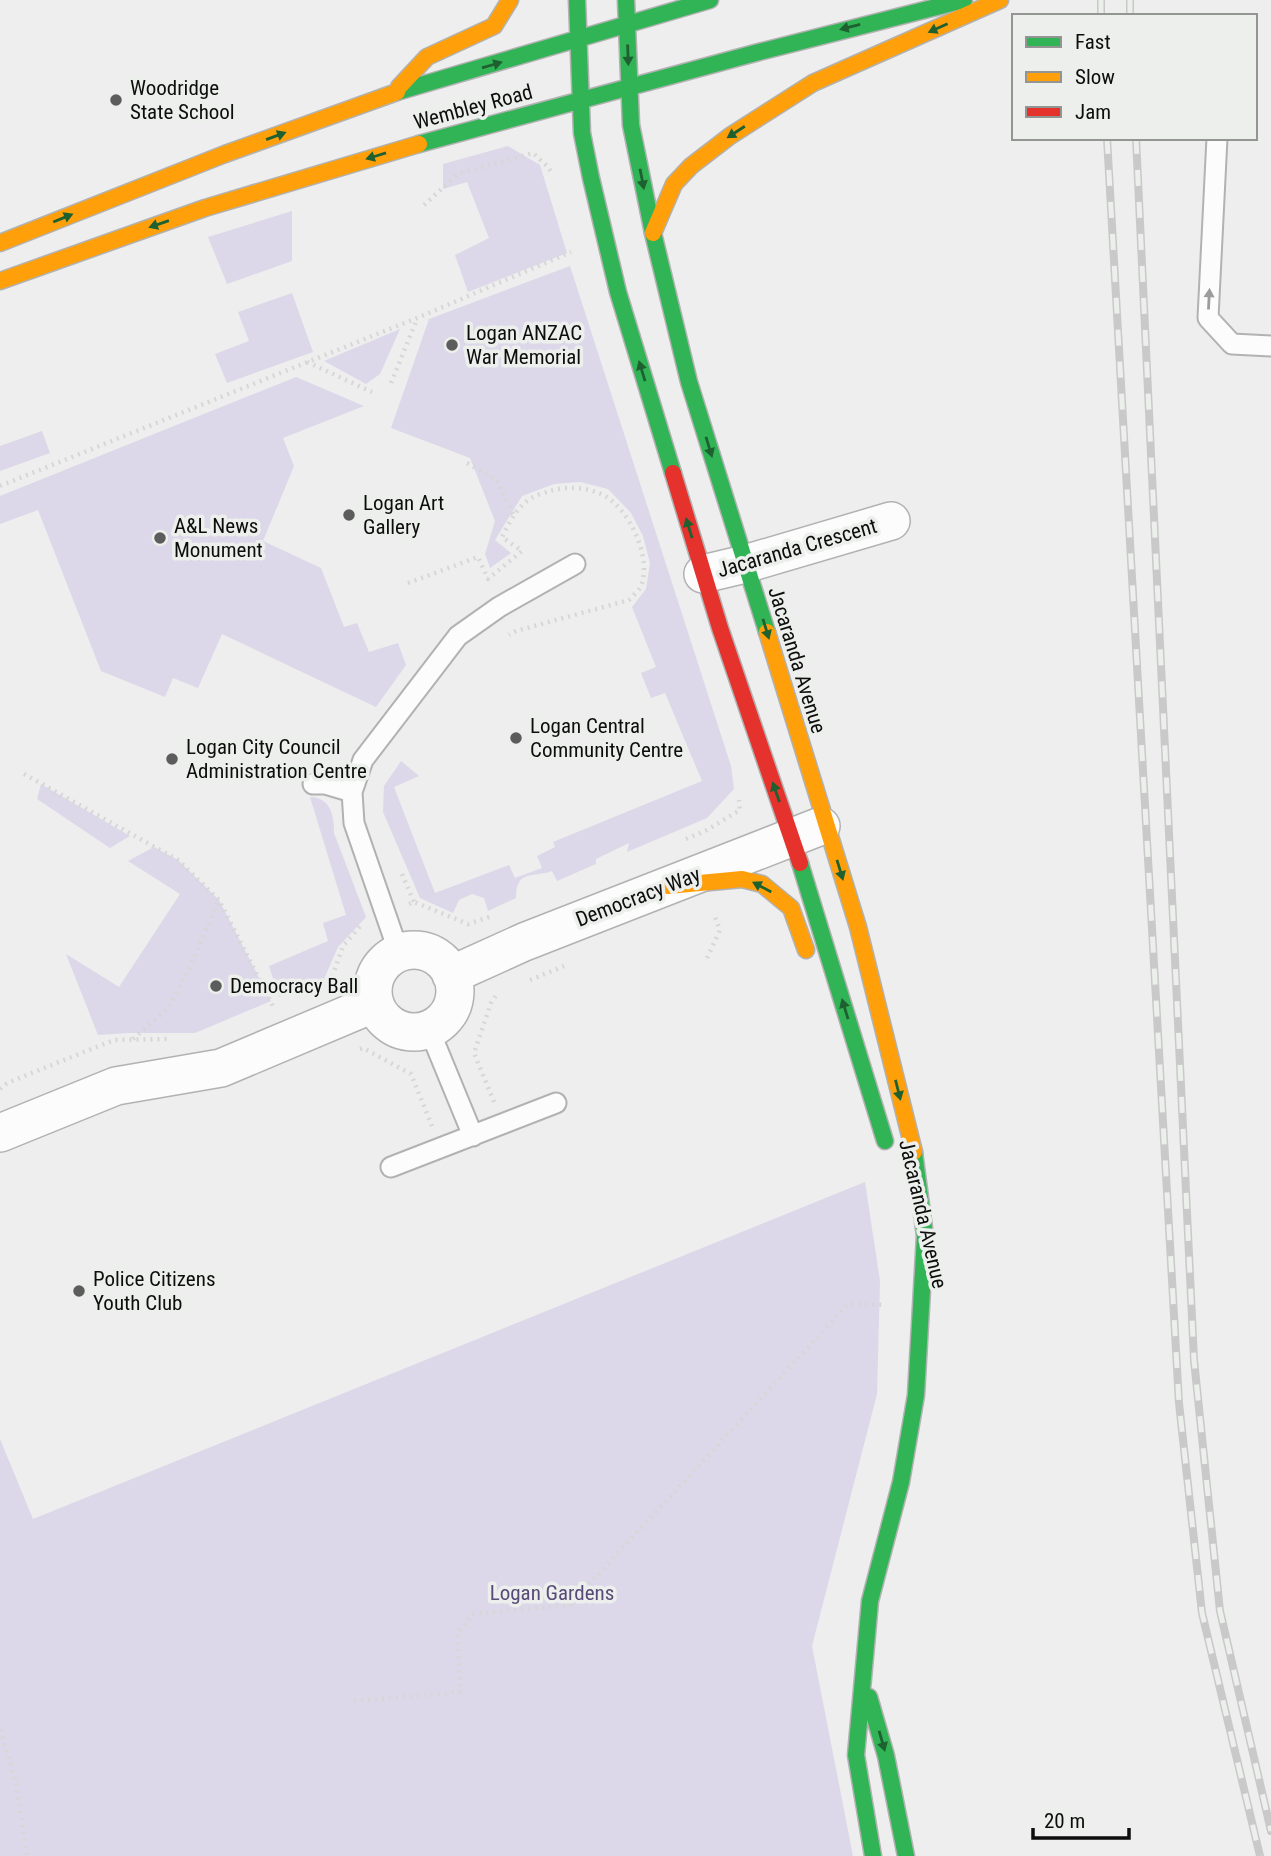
<svg xmlns="http://www.w3.org/2000/svg" width="1271" height="1856" viewBox="0 0 1271 1856" font-family="'Roboto Condensed',sans-serif">
  <style>
    .green { fill: #dcd8e9 }
    .lines { fill: none; stroke-linecap: round; stroke-linejoin: round }
    .lane-casing { stroke: #b1b2b1; stroke-width: 23 }
    .street-casing { stroke: #b1b2b1; stroke-width: 40 }
    .fast-casing { stroke: #b1b2b1; stroke-width: 19 }
    .slow-casing { stroke: #b1b2b1; stroke-width: 19 }
    .jam-casing { stroke: #b1b2b1; stroke-width: 19 }
    .path { stroke: #d6d7d6; stroke-width: 4.5; stroke-dasharray: 2 5; stroke-linecap: butt }
    .lane { stroke: #fcfcfc; stroke-width: 19 }
    .street { stroke: #fcfcfc; stroke-width: 37 }
    .fast { stroke: #30b455; stroke-width: 16 }
    .slow { stroke: #ff9f0a; stroke-width: 16 }
    .jam { stroke: #e5322d; stroke-width: 16 }
    .rail-casing { stroke: #c8c9c8; stroke-width: 8 }
    .rail { stroke: #ecefec; stroke-width: 5; stroke-dasharray: 16; stroke-linecap: butt }
    .oneway { fill: #1e6030 }
    .oneway2 { fill: #9c9c9c }
    .poi-dot { fill: #5b5c5b; stroke: #ecefec; stroke-width: 2.5 }
    .labels { text-anchor: middle; stroke-width: 7; stroke-linejoin: round; paint-order: stroke }
    .poi-label { font-size: 21px; fill: #0c0d0c; stroke: #ecefec; text-anchor: start }
    .street-label { font-size: 21px; fill: #0c0d0c; stroke: #ecefec }
    .park-label { font-size: 21px; fill: #584a79; stroke: #ecefec }
  </style>
  <rect width="100%" height="100%" fill="#edeeed"/>
  <path class="green" d="M508,146L540,165L567,253L468,292L455,255L489,238L467,182L443,189V164Z
    M292,211V261L227,284L208,237Z
    M570,266L731,766L734,789L707,818L627,852L629,843L596,859V864L557,881L552,871C533,878 516,869 516,898L488,911L484,898L472,894L459,900L453,913L420,898L383,812L384,786L401,761L419,776L394,787L435,893L509,865L515,878L542,868L537,856L555,847L553,842L702,781L665,693L651,698L641,673L656,667L632,607L646,589L650,563L643,536L631,513L608,489L580,482L554,484L522,496L495,540L511,553L490,568L485,554L495,521L470,458L391,428L429,319Z
    M292,293L313,352L227,383L215,354L249,341L238,312Z
    M400,329L380,374L366,384L324,361Z
    M296,377L364,406L283,438L294,466L263,541L321,568L344,627L357,623L369,652L398,643L406,665L376,707L222,634L198,688L173,678L165,697L101,671L38,510L0,524V496Z
    M42,431L50,453L0,471V446Z
    M41,784L130,836L110,848L37,799Z
    M310,797C331,798 334,815 334,833L366,917L338,947L324,979L279,997L269,966L328,941L323,923L346,915Z
    M154,847L178,860L219,900L271,1001L195,1033H128L98,1035L66,954L119,987L180,894L128,861Z
    M865,1182L880,1281L877,1394L812,1646L853,1856H0V1439L33,1519Z"/>
  <g class="lines">
    <defs>
      <path id="lane" d="M1217,138L1208,318L1232,344L1271,346
        M313,784H325L352,792
        M399,953L354,823L352,792L363,760L458,636L499,607L575,564
        M429,1029L473,1136
        M391,1167L556,1103"/>
      <path id="street" d="M703,574L745,564L891,521
        M373 991a41 41 0 1 1 82 0a41 41 0 1 1-82 0Z
        M451,975L524,942L821,826
        M0,1133L116,1086L221,1068L375,1003"/>
      <path id="fast" d="M577,0L582,133L591,178L618,292L673,473
        M626,0L631,125L653,233L689,382L767,632
        M397,92L710,0
        M419,144L759,52L964,0
        M800,863L885,1141
        M869,1697L886,1756L906,1856
        M873,1856L856,1755L870,1601L901,1482L916,1395L925,1236L914,1152"/>
      <path id="slow" d="M399,87L427,57L494,26L510,0
        M653,233L674,184L691,166L730,136L813,83L1000,0
        M0,243L225,154L397,92
        M0,281L205,208L419,144
        M767,632L858,927L914,1152
        M668,886L742,879L762,884L791,908L806,950"/>
      <path id="jam" d="M673,473L720,628L800,863"/>
    </defs>
    <use href="#lane" class="lane-casing"/>
    <use href="#street" class="street-casing"/>
    <use href="#fast" class="fast-casing"/>
    <use href="#slow" class="slow-casing"/>
    <use href="#jam" class="jam-casing"/>
    <path class="path" d="M424,205L458,174L533,153L547,166L552,173
      M307,362L372,392
      M391,383L417,319
      M467,463L496,479L513,514
      M0,486L417,318L571,252
      M408,583L478,557L488,579L522,551L502,537C509,523 516,508 530,499C535,495 544,493 550,491C566,486 588,487 603,495C629,508 654,560 640,588C637,592 632,597 629,600L516,631L509,635
      M24,774L178,860L219,900L275,1010
      M686,839L707,830L740,810L739,800
      M402,874L414,902
      M409,904L414,902L468,924L492,916
      M707,958L720,930L715,917
      M530,980L564,966
      M322,985L331,980L343,946L362,924
      M133,1039L168,1008L189,969L218,901
      M360,1049L363,1048L411,1074L432,1126
      M0,1089L7,1083L114,1040L171,1039
      M494,1102L474,1053L491,1003L497,994
      M354,1701L460,1692L458,1633L473,1614L570,1605L848,1304L886,1305
      M0,1730L16,1782L27,1856"/>
    <use href="#lane" class="lane"/>
    <use href="#street" class="street"/>
    <use href="#fast" class="fast"/>
    <use href="#slow" class="slow"/>
    <use href="#jam" class="jam"/>
    <defs>
      <path id="rail" d="M1101,0V16
        M1130,0V16
        M1107,138L1179,1403L1202,1613L1260,1856
        M1136,138L1194,1360L1220,1611L1271,1831"/>
    </defs>
    <use href="#rail" class="rail-casing"/>
    <use href="#rail" class="rail"/>
  </g>
  <defs><path id="oneway-solid" d="M-6-.8H1V-3.2L6.5 0L1 3.2V.8H-6Z" transform="scale(1.75)"/></defs>
  <g class="oneway">
    <use href="#oneway-solid" transform="translate(850 27) rotate(166)"/>
    <use href="#oneway-solid" transform="translate(938 28) rotate(156)"/>
    <use href="#oneway-solid" transform="translate(628 55) rotate(88)"/>
    <use href="#oneway-solid" transform="translate(492 65) rotate(-16)"/>
    <use href="#oneway-solid" transform="translate(736 132) rotate(147)"/>
    <use href="#oneway-solid" transform="translate(276 136) rotate(-20)"/>
    <use href="#oneway-solid" transform="translate(376 156) rotate(163)"/>
    <use href="#oneway-solid" transform="translate(642 179) rotate(79)"/>
    <use href="#oneway-solid" transform="translate(63 218) rotate(-22)"/>
    <use href="#oneway-solid" transform="translate(159 224) rotate(161)"/>
    <use href="#oneway-solid" transform="translate(642 371) rotate(-107)"/>
    <use href="#oneway-solid" transform="translate(709 447) rotate(73)"/>
    <use href="#oneway-solid" transform="translate(689 528) rotate(-107)"/>
    <use href="#oneway-solid" transform="translate(766 629) rotate(73)"/>
    <use href="#oneway-solid" transform="translate(776 792) rotate(-109)"/>
    <use href="#oneway-solid" transform="translate(840 870) rotate(73)"/>
    <use href="#oneway-solid" transform="translate(762 887) rotate(-152)"/>
    <use href="#oneway-solid" transform="translate(845 1009) rotate(-107)"/>
    <use href="#oneway-solid" transform="translate(898 1090) rotate(76)"/>
    <use href="#oneway-solid" transform="translate(882 1741) rotate(74)"/>
  </g>
  <use class="oneway2" href="#oneway-solid" transform="translate(1209 299) rotate(-87)"/>
  <g class="poi-dot">
    <circle cx="116" cy="100" r="7"/>
    <circle cx="452" cy="345" r="7"/>
    <circle cx="349" cy="515" r="7"/>
    <circle cx="160" cy="538" r="7"/>
    <circle cx="516" cy="738" r="7"/>
    <circle cx="172" cy="759" r="7"/>
    <circle cx="216" cy="986" r="7"/>
    <circle cx="79" cy="1291" r="7"/>
  </g>
  <g class="labels">
    <g class="poi-label">
      <text x="130" y="95">Woodridge<tspan x="130" dy="24">State School</tspan></text>
      <text x="466" y="340">Logan ANZAC<tspan x="466" dy="24">War Memorial</tspan></text>
      <text x="363" y="510">Logan Art<tspan x="363" dy="24">Gallery</tspan></text>
      <text x="174" y="533">A&amp;L News<tspan x="174" dy="24">Monument</tspan></text>
      <text x="530" y="733">Logan Central<tspan x="530" dy="24">Community Centre</tspan></text>
      <text x="186" y="754">Logan City Council<tspan x="186" dy="24">Administration Centre</tspan></text>
      <text x="230" y="993">Democracy Ball</text>
      <text x="93" y="1286">Police Citizens<tspan x="93" dy="24">Youth Club</tspan></text>
    </g>
    <g class="street-label">
      <text transform="translate(473 107) rotate(-15)" y="7">Wembley Road</text>
      <text transform="translate(797 548) rotate(-16)" y="7">Jacaranda Crescent</text>
      <text transform="translate(797 660) rotate(73)" y="7">Jacaranda Avenue</text>
      <text transform="translate(638 897) rotate(-21)" y="7">Democracy Way</text>
      <text transform="translate(923 1214) rotate(77)" y="7">Jacaranda Avenue</text>
    </g>
    <g class="park-label">
      <text x="552" y="1600">Logan Gardens</text>
    </g>
  </g>
  <rect x="1012" y="14" width="245" height="126" fill="#ecefec" stroke="#929592" stroke-width="2"/>
  <rect x="1026" y="37" width="35" height="10" fill="#30b455" stroke="#929592" stroke-width="2"/>
  <text x="1075" y="49" font-size="21" fill="#0c0d0c">Fast</text>
  <rect x="1026" y="72" width="35" height="10" fill="#ff9f0a" stroke="#929592" stroke-width="2"/>
  <text x="1075" y="84" font-size="21" fill="#0c0d0c">Slow</text>
  <rect x="1026" y="107" width="35" height="10" fill="#e5322d" stroke="#929592" stroke-width="2"/>
  <text x="1075" y="119" font-size="21" fill="#0c0d0c">Jam</text>
  <path d="M1033 1828v10h96v-10" fill="none" stroke="#0c0d0c" stroke-width="3.5"/>
  <text x="1044" y="1828" font-size="21" fill="#0c0d0c" stroke="#ecefec" stroke-width="5" paint-order="stroke">20 m</text>
</svg>
